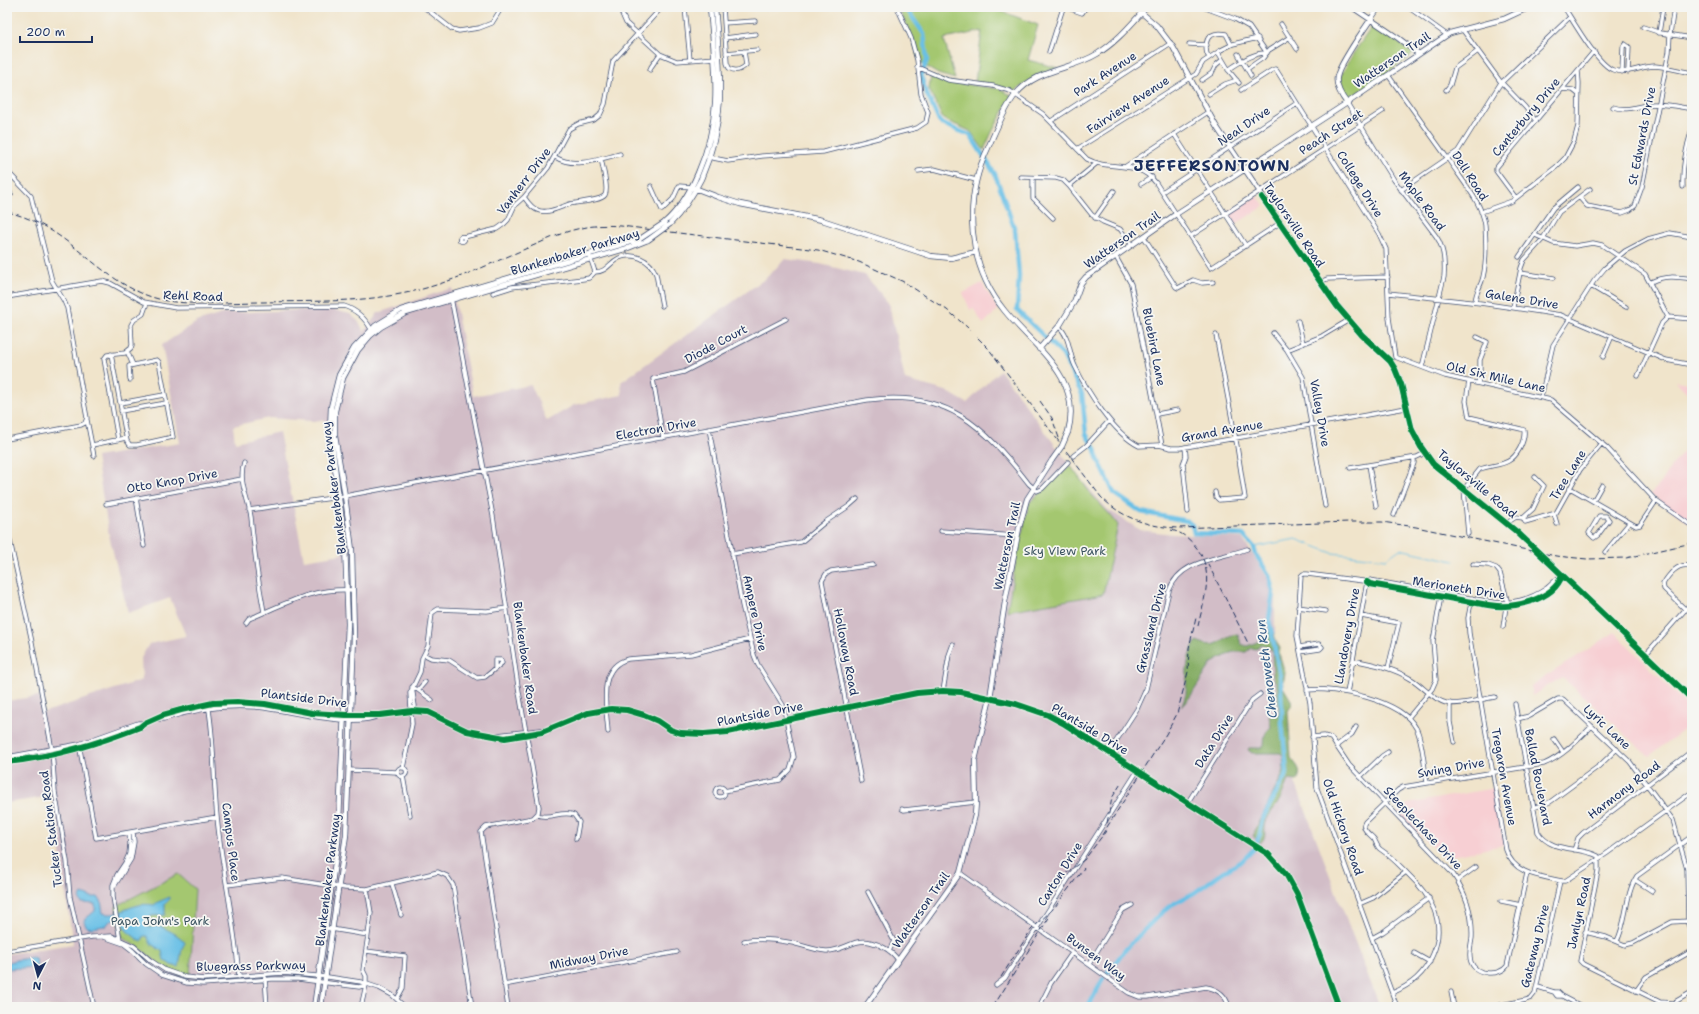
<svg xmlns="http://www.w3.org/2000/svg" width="1699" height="1014" viewBox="0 0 1699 1014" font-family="'Shantell Sans',sans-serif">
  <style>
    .built { fill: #f7cfd3 }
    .industrial { fill: #d2bdc7; fill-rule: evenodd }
    .green { fill: #a4c770; stroke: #607b67 }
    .forest { fill: #83ac62; stroke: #4f6e60 }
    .water { fill: #69c0e6; stroke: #4278a2 }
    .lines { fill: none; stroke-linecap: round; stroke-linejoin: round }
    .stream { stroke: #69c0e6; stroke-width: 1 }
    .river { stroke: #69c0e6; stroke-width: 4.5 }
    .minor-casing { stroke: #3b4a6e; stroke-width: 5 }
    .major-casing { stroke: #3b4a6e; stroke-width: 6 }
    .minor { stroke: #fff; stroke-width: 3.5 }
    .major { stroke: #fff; stroke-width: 4.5 }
    .rail { stroke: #1b2f5e; stroke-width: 1; stroke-dasharray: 6 3; stroke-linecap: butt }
    .major-bridge-casing { stroke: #3b4a6e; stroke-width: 6; stroke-linecap: butt }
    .major-bridge { stroke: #fff; stroke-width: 4.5 }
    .cycleway-casing { stroke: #f6f6f2; stroke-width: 8 }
    .cycleway { stroke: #00873e; stroke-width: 6 }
    .labels { text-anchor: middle; stroke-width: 3.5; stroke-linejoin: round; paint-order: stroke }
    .street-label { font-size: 12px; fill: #1b2f5e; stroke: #f6f6f2 }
    .park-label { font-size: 12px; fill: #3d5562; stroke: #f6f6f2 }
    .water-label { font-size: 13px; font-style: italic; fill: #325a87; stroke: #f6f6f2 }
    .district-label { font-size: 16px; font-weight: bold; letter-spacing: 1px; fill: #1b2f5e; stroke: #f6f6f2 }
  </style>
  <rect width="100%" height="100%" fill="#f6f6f2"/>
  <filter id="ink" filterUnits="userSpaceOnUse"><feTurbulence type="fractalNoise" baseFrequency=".025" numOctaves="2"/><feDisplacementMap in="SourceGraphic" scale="8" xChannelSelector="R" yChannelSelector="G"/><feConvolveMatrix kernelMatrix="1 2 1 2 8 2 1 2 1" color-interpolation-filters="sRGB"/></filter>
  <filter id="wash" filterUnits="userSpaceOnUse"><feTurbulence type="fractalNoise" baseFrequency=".012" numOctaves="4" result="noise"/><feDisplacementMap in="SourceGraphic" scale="16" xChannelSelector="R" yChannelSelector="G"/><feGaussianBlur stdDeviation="0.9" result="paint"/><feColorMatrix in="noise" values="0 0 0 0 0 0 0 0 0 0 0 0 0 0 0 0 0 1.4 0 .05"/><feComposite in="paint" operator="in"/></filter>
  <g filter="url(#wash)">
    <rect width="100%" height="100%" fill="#f0e4cb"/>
    <path class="built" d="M1256,195L1265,206L1234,225L1226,214L1248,200L1249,202L1253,199L1252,197Z
      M982,283L998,310L983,324L973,308L970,310L963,293Z
      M1676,381L1692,384V398Z
      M1692,440V525L1650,494L1661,483L1671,467Z
      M1615,632L1692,711V724L1649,756L1562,677L1532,696L1531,686Z
      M1494,788L1504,845L1443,858L1398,813L1408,804Z"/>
    <path class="industrial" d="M785,259L820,264L865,275L889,304L905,380L946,391L967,403L1000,370L1077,475L1107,509L1140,530L1172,534L1242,538L1275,589V678L1281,751L1297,787L1336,892L1380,1007H7V954L73,944L52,796L7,803V701L39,696L42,713L142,680L141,658L149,644L186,636L170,598L128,613L109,535L96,457L180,443L162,345L197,322L225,313L330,309L350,314L359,322L364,332L378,313L452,288L473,396L531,385L547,421L574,405L622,395L621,382L766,278ZM269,418L312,421L324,420L342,554L304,560L279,432L235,442L233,426Z"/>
    <path class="green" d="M898,7H999L998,10L1038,25L1028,60L1058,68L1039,74L1015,91L991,84L975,82L982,31L944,39L955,79L938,74L923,65L919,59L913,40Z
      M1373,25L1413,53L1411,56L1347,100L1342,88L1340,77L1353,54Z
      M931,76L949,82L1000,89L1012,96L992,132L984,150L970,131L943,119L929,89Z
      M1070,465L1091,494L1112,517L1118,525L1103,594L1007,611L1016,560L1029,503Z
      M178,874L195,889L190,977L168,971L141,949L123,938L119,927L116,906Z"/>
    <path class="forest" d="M1269,630L1274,633L1276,642L1280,648L1279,654L1285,672L1283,687L1291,700L1292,705L1288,711L1291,758C1297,766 1303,770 1297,781L1288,780C1285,788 1282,796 1278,803C1274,809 1268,815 1266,822C1263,830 1268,838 1260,843L1253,836L1284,771L1283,755L1280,753H1252L1248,750L1249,748H1260L1264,746C1265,736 1263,734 1271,727L1269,716L1278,715L1279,711L1277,686L1273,676L1272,652L1270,648L1261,644L1256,649L1251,648L1246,652H1233L1212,663L1190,697L1182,706C1183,702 1185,698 1186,694C1187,676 1185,656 1197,641C1221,652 1220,635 1238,634L1241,644L1247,646L1267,638Z"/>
    <path class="water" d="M82,894L92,897H98L101,900L103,913C115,917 124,909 135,906C141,904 148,904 154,905L158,902L170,897V899L165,904V915L151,916L148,927L149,928C151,928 153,926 155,926C161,925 183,937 185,943L182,948L179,967L171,965L164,960L162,951L151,944L147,936H144L142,941H140L127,931L119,917L110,921L106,926C97,926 85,933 84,920L95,911V904L82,903L79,899Z
      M31,957L36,958L37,967L7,969V963C14,959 23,960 31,957Z"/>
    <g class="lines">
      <path class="stream" d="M1254,547L1296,539L1332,553L1386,559L1400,549L1454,561
        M1691,901H1692"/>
      <path class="river" d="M908,7V11L924,34L927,60L921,76L925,90L939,121L942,124L970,135L995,174L1015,230L1019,275L1017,310L1063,355L1082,394L1086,434L1095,449L1097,457L1114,493L1141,512L1187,521L1192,525L1194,533L1243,535L1254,547L1256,555L1269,575L1273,592L1269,619L1281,682L1282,722L1287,773L1264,816L1260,834L1254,849L1241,862L1223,872L1194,893L1171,905L1158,916L1126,949L1107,973
        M1088,1007L1103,979"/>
    </g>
  </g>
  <g filter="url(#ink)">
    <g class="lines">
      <defs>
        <path id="minor" d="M424,7L452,29L459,31L479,28L492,23L502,7
          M623,7L622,14L626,23L660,54L677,61L716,58
          M685,7L690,60
          M723,7L727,63L729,68C735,72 741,70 746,65L744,51
          M1203,7L1235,19L1249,27L1267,53
          M1408,7L1447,35
          M1564,7C1573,21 1598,65 1613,70C1628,75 1641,66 1655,66C1667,67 1680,71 1692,73
          M724,23L755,21
          M1281,24L1297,49
          M1643,27L1661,33L1692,38
          M1462,29L1500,81L1525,107L1536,121
          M1659,33L1663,7
          M725,38L756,34
          M1189,44L1207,45
          M1049,52L1063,8L1065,7L1082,13L1086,7
          M1218,52L1230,72L1239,83
          M726,53L757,50
          M1238,54L1251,76
          M1209,57C1205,53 1205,40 1210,36C1215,33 1222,33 1226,34L1231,44
          M917,67L948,80L993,86L1010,91L1043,114L1087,159C1110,172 1137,158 1156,183L1211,268L1280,223
          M1247,69L1263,58L1269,50L1290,37
          M650,70L651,67L660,54
          M1228,70C1239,63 1253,52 1267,53
          M1622,72L1623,47L1625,44L1629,47L1628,72
          M1388,75C1408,103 1428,131 1448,159C1460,178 1482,202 1485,225C1486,242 1487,260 1483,277C1481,287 1476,290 1475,302
          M1202,80L1212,73L1216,65L1222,60
          M1563,89L1573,90L1578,94
          M1241,90L1272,70L1275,69L1277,71L1379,234L1386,249L1389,318L1395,357
          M1446,90L1450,85L1455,68L1478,51
          M1209,94L1225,84L1237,80
          M1347,103L1394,180L1436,236C1444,247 1445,264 1444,277L1422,367
          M1613,107C1628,112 1639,105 1654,104C1667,104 1680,107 1692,109
          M1051,121L1171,43
          M1174,134L1246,246
          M1077,149L1196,74L1203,62L1221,50L1233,44L1258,38
          M555,157C575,169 599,159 620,154
          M708,157L728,161L762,156L823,152L917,128L926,122L928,112L921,94L917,60L911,38L897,7
          M1126,166L1208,112
          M7,171L31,196L52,281L64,301L67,308L87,418L85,423L81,425L7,439
          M918,171L934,169L976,180
          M1021,177L1056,178L1063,180L1069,186L1092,215L1103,222L1120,229L1132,245
          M1033,178V198L1053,218
          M1141,184L1152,177
          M651,186L662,210L673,199L679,186L692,187
          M1069,186L1097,163
          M1683,187C1682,168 1686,148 1692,129
          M1401,190L1458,151L1500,84L1570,17
          M1162,192L1297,103
          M524,197C528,203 533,210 540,211C551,213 560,207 570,204C578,202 601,201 605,195C609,188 602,166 601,158
          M1579,197L1587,206L1622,213L1630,210L1635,206L1642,187L1669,52L1670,34L1674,7
          M7,198L11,194
          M1516,198L1496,171V168L1594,51
          M1481,212L1512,201L1556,167L1565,158L1574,141L1578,126L1579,83L1578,71
          M1095,218L1114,191
          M1535,235L1553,243L1575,246L1593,243L1602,245L1645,274L1668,317
          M1191,236L1383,111
          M459.5 239a2.5 2.5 0 1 1 5 0a2.5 2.5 0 1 1-5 0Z
          M464,237L497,229L504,224L508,220L515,205L524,197L548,168L569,129L578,124L594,120L600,115L605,104L613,61L662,7
          M1144,237L1176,287L1178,288L1193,280L1202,283L1213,282
          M589,254L595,272C607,272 609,263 619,258C633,252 650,259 656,274L662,306
          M1116,257L1131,284L1162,445
          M1519,257L1553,208L1578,187
          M1520,273L1554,278
          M1320,282L1327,279L1388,277
          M1651,282C1664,275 1678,277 1692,279
          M1591,286L1626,307
          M493,293L512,287L583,279L589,278L595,272
          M1388,293L1480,303L1561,315L1666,360L1692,365
          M7,297L102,281L110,283L144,302L176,308L344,306C356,310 366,319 372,331
          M451,298L493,516L518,686L539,807L538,813L533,818L486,827L481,832L508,1007
          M1513,307L1521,268L1524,260L1542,240L1559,212L1590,189
          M1298,321L1303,343
          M1059,327C1070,336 1069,354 1075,366C1087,391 1113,433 1139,446L1159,445L1171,448H1180L1406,408
          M1273,333L1287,350L1303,377L1325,506
          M1477,337L1487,342L1480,360V374L1478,383
          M1287,350L1322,336L1349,320
          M127,351L133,365
          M111,354L127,441L130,445H137L173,437L159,362L157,360L129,366L130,380
          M1395,357L1445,376L1551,400L1607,448L1656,501L1692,526
          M1603,357L1612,336
          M1638,376L1662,323L1668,317L1692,319
          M1541,397L1553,345L1594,281L1605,268L1625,251L1648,239L1670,233L1692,237
          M120,403L164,395
          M121,411L166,403
          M1157,414L1178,410
          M87,420L94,456
          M709,429L742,605L754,655L758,665L783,705L794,757L790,770L780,780L724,791
          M663,438L653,379L684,372L786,319
          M118,440L104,359L107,355L125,353L131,348L132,345L131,325L134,320L143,314L147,303
          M92,445L126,438
          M1185,447L1186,456L1183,464L1188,512
          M1073,456L1086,446L1109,421
          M244,463C238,481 248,499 251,517C254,549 258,581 264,612
          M1369,465L1376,506
          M1350,468L1417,457L1425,453
          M1570,488L1636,526L1640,525L1656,501
          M1215,492L1216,497L1219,500L1245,498L1237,446L1216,335
          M136,498L144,546
          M1593,501L1602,485
          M106,504L242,479
          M249,510L339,497L867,400C947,389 983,425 1029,484L1037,491L1042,489L1068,462
          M1554,514L1557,524
          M1394,515L1414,463V458
          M1599,516H1606L1609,520L1598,535L1594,538L1589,533Z
          M1523,518L1533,509L1544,486L1535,477
          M1507,523L1516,517L1523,518L1525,522L1556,513L1580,470L1602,443
          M7,527L32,642L52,750L55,792L67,861L70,897L94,1007
          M941,531L1017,536
          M1468,534L1464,489L1480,469C1498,463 1510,467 1520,448C1523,442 1525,437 1524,430L1521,429L1469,417L1466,401L1469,381
          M1605,552L1629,523
          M732,554L801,542L825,522L849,506L857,499
          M1473,564L1488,565L1496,568L1500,573L1507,600L1503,627
          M1367,582L1370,580L1492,602C1511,605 1531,599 1547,588C1552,584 1556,579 1562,575
          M1472,598L1468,618L1469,633L1506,850C1514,875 1540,876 1562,881H1565L1606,854L1692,792
          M1298,607L1326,611
          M1686,610L1664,589L1663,584C1669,574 1679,561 1692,567
          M1361,616L1399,623L1388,668
          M246,623L249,619C287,603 311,588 353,590
          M1299,647L1319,644L1322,647L1320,649L1300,652
          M1646,654L1692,602
          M425,655L431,658L449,660L477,678L485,677L502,663L501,660H495V669
          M1353,660C1373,664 1393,668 1411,679C1422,685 1433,700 1446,703C1459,706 1481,699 1495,697
          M412,687L418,690L425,682
          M418,690L432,700
          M1307,690C1337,687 1401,700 1416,728C1423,740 1424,768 1427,782
          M943,691L949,655L953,644
          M1347,693L1367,582
          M1450,703V722L1454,742
          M208,704C215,742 213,779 217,817C222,870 235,923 239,977
          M1515,704L1538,832C1551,853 1578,846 1598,856V871L1580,961L1583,964L1660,1002L1673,1003L1692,992
          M412,711L415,706L412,687
          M1408,718L1432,689L1436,680L1433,641L1441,596
          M158,719H164C194,709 224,705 255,707C286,709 354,730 380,715
          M1517,719L1529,716L1558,699H1563L1630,762L1673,820L1687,869L1688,924L1692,933
          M608,732C607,709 596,667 628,659L691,654L750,639
          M497,735L548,729
          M1312,737L1324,736L1331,738L1349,765L1453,874C1466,893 1473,914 1472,938C1471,945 1468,955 1471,962C1476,976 1500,976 1507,966L1527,873
          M1554,739L1563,752
          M79,744L96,838L217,817
          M1336,746L1352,734L1356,727
          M1109,752L1137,709L1146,689L1169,591C1180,559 1220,559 1247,549
          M7,757L79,744L138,723H145
          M7,762C56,756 94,745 140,727L145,723L163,715L181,710L213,703L237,702L265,704L312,713L346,715H380L412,711L428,712L467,731L505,738L542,732L588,713L611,709L627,710L644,715L658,721L671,730L681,733L704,734L728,732L917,693L943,691L961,692L1016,704L1048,715L1063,723L1268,854L1286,874L1297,894L1339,1007
          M397.5 772a4.5 4.5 0 1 1 9 0a4.5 4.5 0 1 1-9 0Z
          M403,768L412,724L410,693L420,672L422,658L428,646L432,613L438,609L487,611L507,608
          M349,770L397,772
          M403,776L410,815
          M1360,777L1382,756L1388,752
          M861,781L822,581L826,574L831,571L873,565
          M715 792a5 5 0 1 1 10 0a5 5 0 1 1-10 0Z
          M1188,802L1252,700L1260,694
          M1533,808L1550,802L1599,766L1617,749
          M902,809L904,810L976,802
          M537,815C549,820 562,810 574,815L579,822L576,839
          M1574,850L1578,838L1583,833L1692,751
          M960,873L1129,993L1139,997H1148L1206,987C1218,989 1226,995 1229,1007
          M1458,880L1476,867
          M1635,880L1652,891
          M392,884L401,915
          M115,885L131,859L134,842L133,832
          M227,885L282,878L345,888L367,889L438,872L447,876L453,885L472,1007
          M367,889L371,913L368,935
          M868,892L894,941L889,951
          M1501,901L1521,905
          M1359,904L1373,898L1406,872
          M325,928L368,935L363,970L366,976V985L361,1007
          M1585,932L1606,937L1625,945L1633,943L1672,922L1688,921
          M101,936L124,944L133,951L146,964L162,975L187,983L203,984L272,979H298L359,987L366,985
          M1372,938L1383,932L1429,898
          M120,940L113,897V885L117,875L125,863L129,854L130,844L129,833
          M744,941C760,938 777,940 793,943C804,946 815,950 826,951C842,952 854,938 870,942C880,944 892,951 898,960
          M1617,941C1627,922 1625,894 1637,876L1692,836
          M7,951L92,937L112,936L134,946L150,960L165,970L185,977L204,979L283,973L328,977L361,982L379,988L392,995L405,1007
          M366,951L405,956L403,988L397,999
          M1414,953L1430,962
          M1089,964L1120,914L1123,910L1132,905
          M265,977L267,1007
          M504,985L677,952
          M996,985L1005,978L1138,770
          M1538,987L1554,992H1558L1562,996
          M1636,991L1646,977L1692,951
          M1451,992L1454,1007
          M1554,992L1557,996H1562L1583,1007
          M1392,993C1411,985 1425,974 1433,954C1447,921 1430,895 1407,873C1397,863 1392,857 1380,849C1377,847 1376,842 1374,839C1371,835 1365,832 1364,827C1363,825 1364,824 1365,822L1398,790L1403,787L1544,764C1563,756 1578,740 1592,726
          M1039,1007L1051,983L1072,953
          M1397,1007L1317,788L1310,703L1297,636L1301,576L1303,574H1307L1363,581L1367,582L1370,584L1488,605C1511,609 1554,601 1562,575
          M1491,1007L1526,1000L1531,998L1535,993L1560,881"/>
        <path id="major" d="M1135,7L1157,26L1173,47L1216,126L1331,298L1362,335L1392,363L1400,379L1412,430L1427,456L1440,470L1486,506L1517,532L1692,699
          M1352,7L1398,38L1419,54
          M1347,103C1342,97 1335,85 1337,77C1339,63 1370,21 1379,7
          M692,187L718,197L740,204L822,220L931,256L951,258L976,252
          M664,223C680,209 690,192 698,173C724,113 715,69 710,7
          M670,224C683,211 693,195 701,179C728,117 720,71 715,7
          M1039,349L1060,325L1074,302L1081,283L1086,277L1176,214L1347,103L1450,33L1504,19L1530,7
          M1068,432C1083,376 1034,348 1004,310C967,264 963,200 988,148C996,130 1004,109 1016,94C1036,69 1071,70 1097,54C1117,42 1131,24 1147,7
          M314,1007L338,842L348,624L345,544L330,430L331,407L339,375L354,348L375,326L401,310L640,239
          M321,1007L346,835L354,637L352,550L345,496L335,436V411L343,378L358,350L370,336L381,327L406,313L628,248L648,240
          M865,1007L960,873L975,815L976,802L975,760L990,698L1005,602L1019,528L1027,499L1052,460"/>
      </defs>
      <use href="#minor" class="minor-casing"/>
      <use href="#major" class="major-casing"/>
      <use href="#minor" class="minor"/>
      <use href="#major" class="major"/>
      <path class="rail" d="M7,212C76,227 103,294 175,302C204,305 234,302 263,302C317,301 374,303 426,288C462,278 496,261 530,247C547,240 564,231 582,228C595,225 608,225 621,226L818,250L859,262L904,282L947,310L967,327L988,348L1101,497C1122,518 1148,527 1178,528L1349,522H1382L1416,527L1556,556L1587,559L1626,558L1692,543
        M1040,401L1052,418L1059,438
        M1171,530C1181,532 1189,538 1196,547C1215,571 1204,599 1198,626
        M1208,564L1248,643
        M1107,823L1112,798L1122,782
        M1102,835L1166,734L1177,714L1188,672L1189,648L1196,618
        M1054,886L1065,874L1085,859L1106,831
        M1001,977L1031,930L1055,907L1084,868
        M993,1007L1050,916"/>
      <defs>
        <path id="major-bridge" d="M640,239L664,223
          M648,240L670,224
          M1052,460L1062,446L1068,432"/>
      </defs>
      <use href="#major-bridge" class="major-bridge-casing"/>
      <use href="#major-bridge" class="major-bridge"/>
      <defs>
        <path id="cycleway" d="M1262,197L1337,306L1362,335L1390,361L1395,369L1401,384L1412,430L1421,447L1433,464L1517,532L1692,699
          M1367,582L1370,584L1488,605C1511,609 1554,601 1562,575
          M7,762C56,756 94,745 140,727L145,723L163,715L181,710L213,703L237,702L265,704L312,713L346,715H380L412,711L428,712L467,731L505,738L542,732L588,713L611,709L627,710L644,715L658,721L671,730L681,733L704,734L728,732L917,693L943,691L961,692L1016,704L1048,715L1063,723L1268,854L1286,874L1297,894L1339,1007"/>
      </defs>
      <use href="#cycleway" class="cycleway-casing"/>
      <use href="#cycleway" class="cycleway"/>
    </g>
  </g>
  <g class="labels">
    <g class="street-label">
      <text transform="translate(1392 60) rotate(-34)" y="4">Watterson Trail</text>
      <text transform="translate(1105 74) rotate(-33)" y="4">Park Avenue</text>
      <text transform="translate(1128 105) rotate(-33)" y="4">Fairview Avenue</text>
      <text transform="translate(1526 117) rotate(-50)" y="4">Canterbury Drive</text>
      <text transform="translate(1244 126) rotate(-34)" y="4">Neal Drive</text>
      <text transform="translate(1331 132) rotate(-33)" y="4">Peach Street</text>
      <text transform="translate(1642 136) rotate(-79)" y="4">St Edwards Drive</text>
      <text transform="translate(1470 176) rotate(57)" y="4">Dell Road</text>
      <text transform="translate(524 181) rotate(-53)" y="4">Vanherr Drive</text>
      <text transform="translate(1360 184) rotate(58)" y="4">College Drive</text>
      <text transform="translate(1422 201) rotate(54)" y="4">Maple Road</text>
      <text transform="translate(1294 225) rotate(56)" y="4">Taylorsville Road</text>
      <text transform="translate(1122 240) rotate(-35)" y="4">Watterson Trail</text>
      <text transform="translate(575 252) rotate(-17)" y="4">Blankenbaker Parkway</text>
      <text transform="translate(193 296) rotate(2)" y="4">Rehl Road</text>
      <text transform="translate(1522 299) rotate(9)" y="4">Galene Drive</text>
      <text transform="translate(716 344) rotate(-28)" y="4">Diode Court</text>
      <text transform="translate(1154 347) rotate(79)" y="4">Bluebird Lane</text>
      <text transform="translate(1496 377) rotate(13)" y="4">Old Six Mile Lane</text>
      <text transform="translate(1320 413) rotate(80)" y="4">Valley Drive</text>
      <text transform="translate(656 429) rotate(-10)" y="4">Electron Drive</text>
      <text transform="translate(1222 431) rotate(-10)" y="4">Grand Avenue</text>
      <text transform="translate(1568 475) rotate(-58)" y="4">Tree Lane</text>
      <text transform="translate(172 481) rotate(-10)" y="4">Otto Knop Drive</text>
      <text transform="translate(1477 484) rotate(40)" y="4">Taylorsville Road</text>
      <text transform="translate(334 488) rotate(-97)" y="4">Blankenbaker Parkway</text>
      <text transform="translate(1007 546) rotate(-78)" y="4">Watterson Trail</text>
      <text transform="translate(1459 588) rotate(9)" y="4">Merioneth Drive</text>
      <text transform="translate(755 613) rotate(78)" y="4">Ampere Drive</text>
      <text transform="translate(1151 628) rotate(-76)" y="4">Grassland Drive</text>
      <text transform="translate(1347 636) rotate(-80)" y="4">Llandovery Drive</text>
      <text transform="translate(846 652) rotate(79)" y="4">Holloway Road</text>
      <text transform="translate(525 658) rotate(82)" y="4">Blankenbaker Road</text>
      <text transform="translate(304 698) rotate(7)" y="4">Plantside Drive</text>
      <text transform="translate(760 714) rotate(-11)" y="4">Plantside Drive</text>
      <text transform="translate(1607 727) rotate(43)" y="4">Lyric Lane</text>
      <text transform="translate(1090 729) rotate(31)" y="4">Plantside Drive</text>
      <text transform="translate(1214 741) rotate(-58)" y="4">Data Drive</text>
      <text transform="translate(1451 768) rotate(-10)" y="4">Swing Drive</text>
      <text transform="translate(1504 777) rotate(80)" y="4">Tregaron Avenue</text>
      <text transform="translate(1538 777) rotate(79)" y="4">Ballad Boulevard</text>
      <text transform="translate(1624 790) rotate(-37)" y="4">Harmony Road</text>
      <text transform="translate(1343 827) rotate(71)" y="4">Old Hickory Road</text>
      <text transform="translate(1423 828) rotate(47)" y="4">Steeplechase Drive</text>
      <text transform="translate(51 829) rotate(-97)" y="4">Tucker Station Road</text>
      <text transform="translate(231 842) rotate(83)" y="4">Campus Place</text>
      <text transform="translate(1060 874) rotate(-58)" y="4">Carton Drive</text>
      <text transform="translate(328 880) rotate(-83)" y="4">Blankenbaker Parkway</text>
      <text transform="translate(921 910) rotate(-55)" y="4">Watterson Trail</text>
      <text transform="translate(1579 913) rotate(-78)" y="4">Janlyn Road</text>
      <text transform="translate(1535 946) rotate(-76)" y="4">Gateway Drive</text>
      <text transform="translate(1096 957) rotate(36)" y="4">Bunsen Way</text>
      <text transform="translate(589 958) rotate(-11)" y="4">Midway Drive</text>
      <text transform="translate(251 966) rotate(-1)" y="4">Bluegrass Parkway</text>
    </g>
    <g class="park-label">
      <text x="1065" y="555">Sky View Park</text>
      <text x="160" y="925">Papa John's Park</text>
    </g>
    <g class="water-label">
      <text transform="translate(1266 669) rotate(-97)" y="5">Chenoweth Run</text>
    </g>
    <g class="district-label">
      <text x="1212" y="171">JEFFERSONTOWN</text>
    </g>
  </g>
  <rect width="1699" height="1014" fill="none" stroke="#f6f6f2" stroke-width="24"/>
  <g transform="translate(38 976) rotate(186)" stroke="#f6f6f2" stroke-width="3" paint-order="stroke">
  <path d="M0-3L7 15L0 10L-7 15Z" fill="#1b2f5e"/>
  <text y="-6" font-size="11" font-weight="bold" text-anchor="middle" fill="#1b2f5e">N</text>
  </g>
  <path d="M20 36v6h72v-6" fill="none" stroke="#1b2f5e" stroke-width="2"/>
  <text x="26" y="36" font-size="12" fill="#1b2f5e" stroke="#f6f6f2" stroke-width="3" paint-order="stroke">200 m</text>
</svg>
